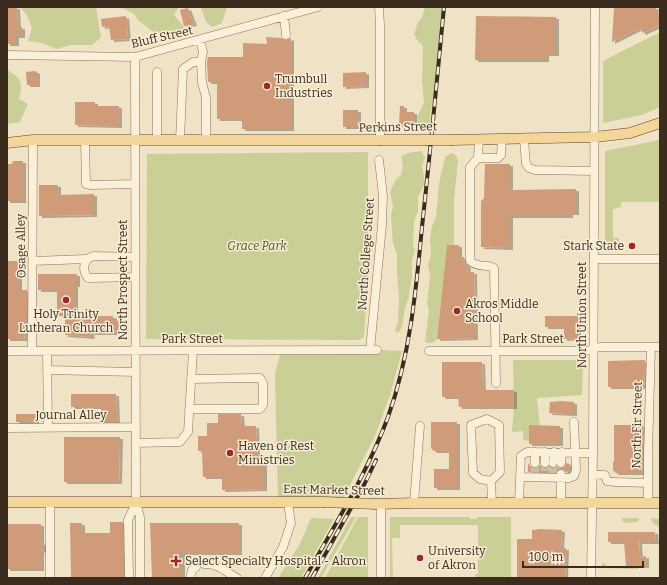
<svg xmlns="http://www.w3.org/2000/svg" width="667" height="585" viewBox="0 0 667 585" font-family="Bitter,serif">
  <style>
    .green { fill: #cacf98 }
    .building { fill: #d09b79; filter: url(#shadow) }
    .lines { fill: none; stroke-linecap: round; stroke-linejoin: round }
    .minor-tunnel { stroke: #ccbea3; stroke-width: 8; stroke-dasharray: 8 4; stroke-linecap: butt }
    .minor-casing { stroke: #8c735a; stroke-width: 9 }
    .major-casing { stroke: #5a412e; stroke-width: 11 }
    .minor { stroke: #faefd8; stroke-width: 8 }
    .major { stroke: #f4d69b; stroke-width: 10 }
    .rail-casing { stroke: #3b2c1e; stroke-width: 4 }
    .rail { stroke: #f7ecd4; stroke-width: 2.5; stroke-dasharray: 8; stroke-linecap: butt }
    .major-bridge-casing { stroke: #5a412e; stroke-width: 11; stroke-linecap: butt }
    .major-bridge { stroke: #f4d69b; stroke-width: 10 }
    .poi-dot { fill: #9e272b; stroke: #f7ecd4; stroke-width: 1.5 }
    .labels { text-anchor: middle; stroke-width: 3; stroke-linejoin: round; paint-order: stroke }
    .street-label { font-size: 12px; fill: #3b2c1e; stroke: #f7ecd4 }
    .poi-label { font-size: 12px; fill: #3b2c1e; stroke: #f7ecd4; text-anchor: start }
    .park-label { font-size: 12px; font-style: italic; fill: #4d5924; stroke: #f7ecd4 }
  </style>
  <defs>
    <filter id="shadow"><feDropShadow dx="3" dy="2" stdDeviation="0" flood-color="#0004"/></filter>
  </defs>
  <rect width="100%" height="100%" fill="#f0e2c4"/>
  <path class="green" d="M20,7H96L101,37L92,45H70L57,49L42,43L28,41L32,28L27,15Z
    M117,7H179L174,15L185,28V32L181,38L158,35L139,21L134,14L125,9Z
    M201,7H227L222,23L212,27L206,22Z
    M425,7H442L441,45L434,95L430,116V124L425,128L418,126L417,117L424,103L422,81L423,46L417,40L414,34L418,22L422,18Z
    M660,32V107L642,115L603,123V61Z
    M7,70C22,78 23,84 19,99L28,104L20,122L7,124Z
    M660,139V202H621V207L613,209V238H619V245H605V151L655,141Z
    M421,151L425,158L422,166L425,183L418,197V211L414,222L413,245L415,250L412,261V276L411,284L409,291V297L405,308L402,327L398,333L395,331L398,321L399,299L397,275V254L393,244L391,216L393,206L390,192L395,181L401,175L403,166L401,157L408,153Z
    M368,152V277L364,337L359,340L146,339L147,154Z
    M451,153C456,154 457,157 458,161L454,200V245H447L437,339C434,343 430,344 425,342L429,310L427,304L430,275L428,266L431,254L430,240L432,226L436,216L439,184L445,157Z
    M377,350L402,351L390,395L375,436L341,503H278L275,374L281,351Z
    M513,360H583L582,395L537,398L540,426L529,441L523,440V431L512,432L514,407Z
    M351,517H356L321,578H318Z
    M358,517H368V578H325Z
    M390,517H470V519H477V517H511V578H475V574H478V525H400V538H392L393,578H390Z
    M311,518L334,519L301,578H278L300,544Z
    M622,518H639V520L637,522L624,523L622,520Z
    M651,518L660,519V528L652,522Z
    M602,562L607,566H638V569L602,568Z"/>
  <path class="building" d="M7,7H17L18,27H22V36H16V44H7Z
    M614,7H655L660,16V25L643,33L640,28L612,42Z
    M188,8L194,24L184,26L180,10Z
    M126,16L128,39L111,40L109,26L102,27L101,19Z
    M476,16L556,17V54H546V60H475Z
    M266,37L281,38L286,40L291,38V129H242V119H217V82H208L207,62L208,57H243V43L267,44Z
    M35,71L37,72V85H27L26,72Z
    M366,72V86L343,87V73Z
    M75,102H95V106H119V126L75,125Z
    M400,106H404V112H414V123L399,125Z
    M343,110H358V127H343Z
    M13,161H23V201H7V164H12Z
    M485,164H510V190L576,189V213H570V216H510V248L481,247V201L484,198Z
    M39,185H58V195L94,194V215L39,216Z
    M447,245H459V257H464L465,263L468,266L467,272H474L475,338L437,339Z
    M7,261H19V290H27V326H25L24,339H7Z
    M38,274H77V285H75V312H91V316H113V319H117V331H115V333H91L92,337L65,335V316H59V311H57V290H38Z
    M545,316H578V338L564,339V327H545Z
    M645,360L644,387H608V361Z
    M442,362H482L483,390H514V407H459L458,397H442Z
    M71,394H116L117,422H101V407H71Z
    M560,401L574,402V414L549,413L550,402Z
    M16,414H36V422H16Z
    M218,414H241L242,426H256L257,455H264V489L222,490V477H203L202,451H198V436H207V423H218Z
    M431,422H457V488H434V469H449V451H434L431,448Z
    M529,425L560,426V444H529Z
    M614,425H643L642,473H616L613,470V462H614Z
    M64,437H120L119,482H64Z
    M528,463L532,468H538L540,465L545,468L549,467L552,468L557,467L561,468L565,466L566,463L570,464V469L568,472L561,469H558L556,472H528Z
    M110,522H123V578H71L70,523H82V533H110Z
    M150,523H239V553H182V578H152Z
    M7,524H41V542L44,545V549L41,551V569H7Z
    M540,529L562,530L561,548H566L565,578H517V539H532V530Z
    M608,532H655L656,542H639L640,557L646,556V566H626L624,542H608Z"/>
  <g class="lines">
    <path class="minor-tunnel" d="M545,463V473
      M535,473V463
      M553,473V463"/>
    <defs>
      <path id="minor" d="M379,7L380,25V141
        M284,16L286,35
        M200,40L203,52L201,62
        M7,55L135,57L318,7
        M135,57L136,503L140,517V578
        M479,139L478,158L470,167V261C480,269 486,263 494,268L496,383
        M524,139L526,164L529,168L535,170L594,171
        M85,140L86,184L91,185L135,184
        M157,140V72
        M180,140L183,69L193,62H201L202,83L206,97V140
        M478,158H498L501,155L502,139
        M594,259H660
        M33,261L86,259
        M135,277L92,278H88C81,269 84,258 94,256L135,257
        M370,350L382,225L383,196L379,160
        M7,351L377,350
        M32,351L33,140
        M47,351L48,427
        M429,351H586L600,347H660
        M47,370L136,372
        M189,409H260L263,405V383L260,378L191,379
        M7,428L136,427
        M136,443L180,442L188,432L193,351
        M545,452V463
        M535,463V452
        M553,463L554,452
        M561,463L562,452
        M593,474L605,475L607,481L616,482L648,483
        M521,477L569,478L574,476L576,470L574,422
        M491,481L480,479L473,473L471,425L487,419L499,425L500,472L491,481L492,503
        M50,502V578
        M414,503L420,426
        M519,503L521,456L527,452L593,453
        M561,503V474
        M648,503V453L651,347
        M381,504V578
        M204,564C217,563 226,572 237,578
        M129,578L128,520L136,503
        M190,578L192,570L196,567
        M265,578L283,547L291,523L288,503
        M591,578L593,453L595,7"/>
      <path id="major" d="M452,140L595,137L630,133L660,123
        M7,143L33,140H425
        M7,502H323
        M376,504L414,503H660"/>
    </defs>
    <use href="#minor" class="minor-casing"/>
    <use href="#major" class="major-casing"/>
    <use href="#minor" class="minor"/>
    <use href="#major" class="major"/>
    <defs>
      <path id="rail" d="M305,578C334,526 367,474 388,417C410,356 416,291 422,227C430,154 437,80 444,7
        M312,578L365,483L376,460"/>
    </defs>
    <use href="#rail" class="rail-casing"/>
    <use href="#rail" class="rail"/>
    <defs>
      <path id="major-bridge" d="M425,140H452
        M323,502L376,504"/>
    </defs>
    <use href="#major-bridge" class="major-bridge-casing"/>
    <use href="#major-bridge" class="major-bridge"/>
  </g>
  <g class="poi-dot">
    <circle cx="267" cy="86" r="4"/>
    <circle cx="632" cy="246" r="4"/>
    <circle cx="66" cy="300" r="4"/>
    <circle cx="457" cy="311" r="4"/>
    <circle cx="230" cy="453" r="4"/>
    <circle cx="420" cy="558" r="4"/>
    <path d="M174 555h4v4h4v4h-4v4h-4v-4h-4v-4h4z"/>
  </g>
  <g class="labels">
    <g class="street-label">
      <text transform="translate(162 37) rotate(-13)" y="4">Bluff Street</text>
      <text transform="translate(398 127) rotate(-1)" y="4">Perkins Street</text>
      <text transform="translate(21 246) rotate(-91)" y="4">Osage Alley</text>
      <text transform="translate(366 254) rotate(-86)" y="4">North College Street</text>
      <text transform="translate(123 280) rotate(-90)" y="4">North Prospect Street</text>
      <text transform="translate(582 315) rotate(-90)" y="4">North Union Street</text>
      <text x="192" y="343">Park Street</text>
      <text x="533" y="343">Park Street</text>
      <text x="71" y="419">Journal Alley</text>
      <text transform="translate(637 425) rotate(-89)" y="4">North Fir Street</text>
      <text transform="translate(334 490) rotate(1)" y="4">East Market Street</text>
    </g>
    <g class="poi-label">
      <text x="275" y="83">Trumbull<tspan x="275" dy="14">Industries</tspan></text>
      <text x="624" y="250" text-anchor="end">Stark State</text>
      <text x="465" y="308">Akros Middle<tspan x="465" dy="14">School</tspan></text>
      <text x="66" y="318" text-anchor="middle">Holy Trinity<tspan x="66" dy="14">Lutheran Church</tspan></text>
      <text x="238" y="450">Haven of Rest<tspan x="238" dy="14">Ministries</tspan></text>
      <text x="428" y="555">University<tspan x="428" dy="14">of Akron</tspan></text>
      <text x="185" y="565">Select Specialty Hospital - Akron</text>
    </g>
    <g class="park-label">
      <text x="257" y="250">Grace Park</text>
    </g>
  </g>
  <rect width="667" height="585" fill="none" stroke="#3b2c1e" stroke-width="16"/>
  <path d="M523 561v6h120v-6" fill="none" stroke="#3b2c1e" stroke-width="2"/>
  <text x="529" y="561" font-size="12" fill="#3b2c1e" stroke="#f7ecd4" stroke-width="3" paint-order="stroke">100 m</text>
</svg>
